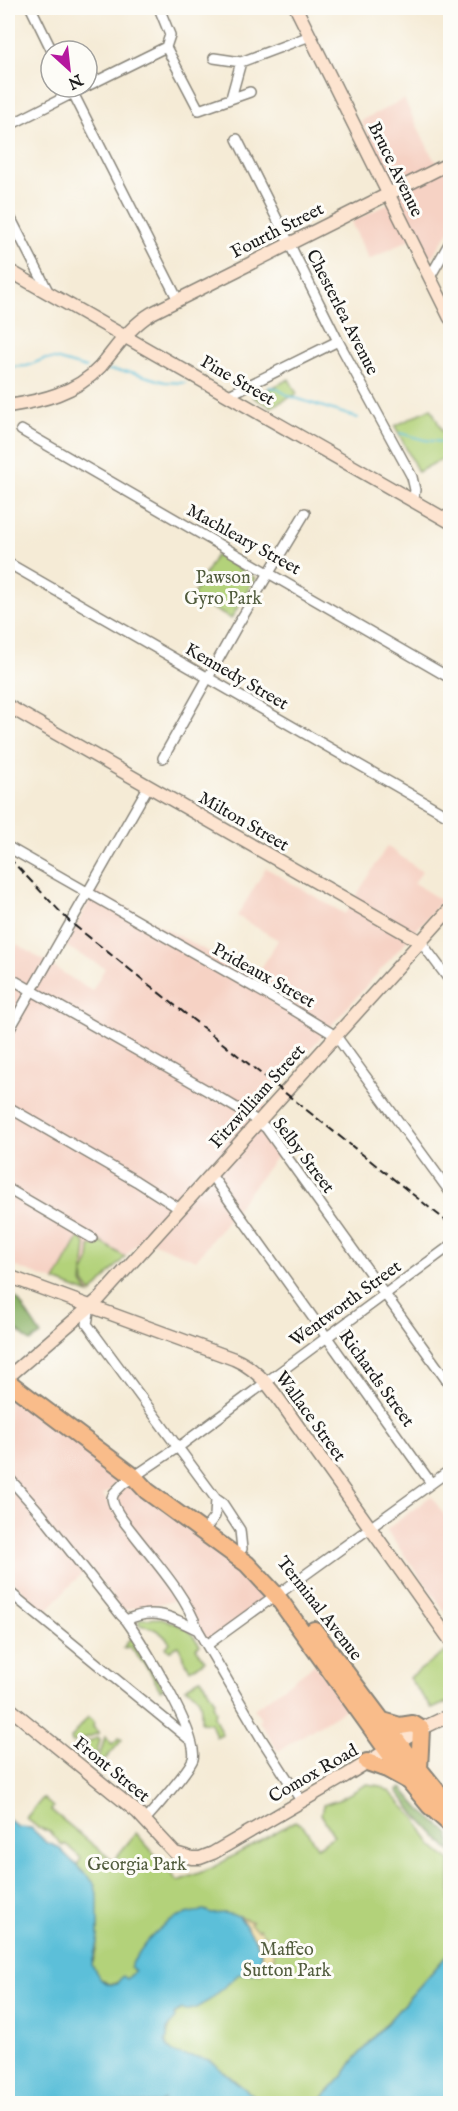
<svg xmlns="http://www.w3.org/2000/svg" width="458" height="2111" viewBox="0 0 458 2111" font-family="'IM FELL English',serif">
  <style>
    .built { fill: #f6d2c4 }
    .green { fill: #b3d27a; stroke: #68774b; stroke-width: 1.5 }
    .forest { fill: #8eb46a; stroke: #556843; stroke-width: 1.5 }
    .sand { fill: #eeda9e; stroke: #857b5d; stroke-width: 1.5 }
    .water { fill: #5bbfd9; stroke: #3c6e7a; stroke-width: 1.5 }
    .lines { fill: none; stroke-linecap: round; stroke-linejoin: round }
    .stream { stroke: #5bbfd9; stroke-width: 2 }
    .ferry { stroke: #355d68; stroke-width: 1.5; stroke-dasharray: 8 6; stroke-linecap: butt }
    .street-casing { stroke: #888479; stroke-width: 12 }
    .secondary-casing { stroke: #888479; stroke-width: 15 }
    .highway-casing { stroke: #888479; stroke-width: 20 }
    .street { stroke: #fff; stroke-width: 9 }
    .secondary { stroke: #fde4d0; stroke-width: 12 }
    .highway { stroke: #f9bc8a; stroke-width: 16 }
    .rail { stroke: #1c1c1c; stroke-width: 2; stroke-dasharray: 9 4.5; stroke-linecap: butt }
    .labels { text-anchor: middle; stroke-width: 6; stroke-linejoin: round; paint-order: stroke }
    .street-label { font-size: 18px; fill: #1c1c1c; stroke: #fdfcf7 }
    .park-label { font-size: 18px; fill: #515c3d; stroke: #fdfcf7 }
  </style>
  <rect width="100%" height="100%" fill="#fdfcf7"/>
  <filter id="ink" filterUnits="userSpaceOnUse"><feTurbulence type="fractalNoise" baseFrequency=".0167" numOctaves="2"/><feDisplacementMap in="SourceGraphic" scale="12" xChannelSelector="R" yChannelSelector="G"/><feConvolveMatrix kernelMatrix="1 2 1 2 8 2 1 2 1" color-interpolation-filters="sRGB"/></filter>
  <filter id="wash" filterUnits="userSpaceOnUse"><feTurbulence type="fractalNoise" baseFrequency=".008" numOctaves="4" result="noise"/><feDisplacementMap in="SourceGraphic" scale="24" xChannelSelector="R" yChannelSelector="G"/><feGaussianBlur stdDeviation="1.35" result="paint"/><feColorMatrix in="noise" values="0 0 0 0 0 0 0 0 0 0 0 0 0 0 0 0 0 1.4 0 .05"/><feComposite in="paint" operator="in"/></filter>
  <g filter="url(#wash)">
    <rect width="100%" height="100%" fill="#f5ebd6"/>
    <path class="built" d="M404,99L433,158L448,172L450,171V230L430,259L418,235L369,260L351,222L400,198L361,121Z
      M387,846L422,872L414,883L442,901L264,1101L281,1151L196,1260L142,1238L92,1293L89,1294L8,1264V960L17,944L92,991L105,968L65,946L95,891L256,977L278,940L237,916L266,868L345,914Z
      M8,1389L276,1595L207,1645L194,1619L112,1502L120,1484L103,1495L174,1601L121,1610L90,1565L45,1612L8,1577Z
      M431,1496L450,1523V1618L386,1530Z
      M315,1664L347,1708L278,1751L259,1721L261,1718L254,1709Z"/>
    <path class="green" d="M289,379L297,394L271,407L253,397Z
      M431,408L450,447V455L418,472L395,426Z
      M216,555L255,578L231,619L192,597Z
      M80,1236L86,1245L82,1283L89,1294L55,1281Z
      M101,1242L125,1257L92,1293L84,1283L83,1274L89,1262L90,1246H97Z
      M162,1618L188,1629L200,1645L196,1648L205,1661L190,1670L178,1646L169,1651L166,1647L170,1643C161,1631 153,1627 139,1625V1619Z
      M132,1636L163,1687V1689L160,1690L149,1670L130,1647L123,1648Z
      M445,1652L450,1659V1701L432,1709L409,1678Z
      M201,1678L215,1701L213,1704L216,1712L214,1716L222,1734L216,1737L211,1723L201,1722C201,1707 203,1694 185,1688Z
      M88,1717L94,1722L93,1727L99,1733L72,1743L71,1738Z
      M105,1737L112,1744L119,1738L122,1740L103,1762H98Z
      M97,1738L100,1740L95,1761L93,1763L74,1747Z
      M367,1784L381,1786L390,1792L416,1819L432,1846L450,1861V1952L354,2060L344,2075L318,2103H262L209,2060L176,2055L169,2050L165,2040L167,2039C167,2029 173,2021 176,2013L135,1972L127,1979L110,1985L99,1978L92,1965C102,1939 96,1910 94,1883L77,1866L81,1858L65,1844L63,1846L50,1832L37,1827L26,1818L43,1798L53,1807L51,1810L113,1861L136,1833L178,1881L212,1868L295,1821L303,1825L317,1847L334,1836L321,1814L323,1805L338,1800Z"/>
    <path class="forest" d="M8,1292L18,1300L41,1335L30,1342L8,1322Z
      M402,1788L421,1810L450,1834V1851L415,1814L397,1791Z"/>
    <path class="sand" d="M239,1916L252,1922L250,1924L258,1930L259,1928L273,1946L274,1961L267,1969L260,1974L261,1949Z"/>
    <path class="water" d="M8,1819L18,1827L31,1828L46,1842L58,1847L94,1883L98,1897V1937L92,1965C97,1975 103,1987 116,1984L123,1976L127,1979L135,1971L130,1967C146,1938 171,1911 207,1911L211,1914L224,1913L239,1916C251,1934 268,1950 259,1973L239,1974L210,2000L196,2008L185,2011L181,2009L174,2015L175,2018L167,2030V2039L165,2040C171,2061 192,2054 209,2060L262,2103H8Z
      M450,1952V2103H318L344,2075L354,2060Z"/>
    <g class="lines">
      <path class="stream" d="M8,367L27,366L44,359H55L86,368
        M108,370L131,372L165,382L185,383
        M269,387L276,388L289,396L358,418
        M400,433L425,440L450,443"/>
      <path class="ferry" d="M159,2104L168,2096"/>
    </g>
  </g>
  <g filter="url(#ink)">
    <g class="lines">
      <defs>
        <path id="street" d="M31,8L52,51
          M159,8L170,35L166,47L199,110L250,92
          M214,58L241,62L310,36
          M87,86L166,47
          M70,87L178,300
          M231,98L241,62
          M8,126L85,87
          M237,139L338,341L412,477L415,490L413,501
          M8,213L49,293
          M430,277L450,242
          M229,395L338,341
          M21,430L450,678
          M8,563L450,817
          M163,758L237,626L305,513
          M8,847L287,1006L336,1036L450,1192
          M421,942L450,981
          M8,977L208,1091L250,1116L266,1128L450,1385
          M8,1032L148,787
          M8,1107L136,1181L180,1209
          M211,1175L431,1483
          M8,1189L92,1238
          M90,1307L87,1324L216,1499L223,1504L240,1530L242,1549
          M8,1477L41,1514L121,1615L126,1620C141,1641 200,1736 193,1759C189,1770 155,1809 145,1820
          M209,1524L215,1516L216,1499
          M284,1590L450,1470
          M8,1591L189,1739
          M126,1620C154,1607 172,1617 198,1630
          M207,1645L276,1595
          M302,1802L261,1738L198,1630C186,1596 158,1565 136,1537C128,1526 114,1512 112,1498L114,1493L123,1484L184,1443L450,1246"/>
        <path id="secondary" d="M296,8L450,318
          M8,270L450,522
          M8,406C41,401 76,393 100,367C117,347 129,327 152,313L450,163
          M8,706L421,942
          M8,1276L234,1359C251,1366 264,1379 275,1394L450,1640
          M8,1377L99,1299L450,909
          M8,1707L137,1812L175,1853L192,1858H200L213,1853L345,1776L421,1729L450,1715"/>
        <path id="highway" d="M8,1382L133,1476L147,1491L247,1564L276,1595L410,1782L429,1805L450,1824
          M314,1630L406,1753L440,1795L450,1803
          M383,1721L400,1726L413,1724L421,1729L419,1769
          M367,1762L387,1769L407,1780"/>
      </defs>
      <use href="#street" class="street-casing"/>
      <use href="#secondary" class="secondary-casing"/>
      <use href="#highway" class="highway-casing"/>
      <use href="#street" class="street"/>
      <use href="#secondary" class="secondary"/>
      <use href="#highway" class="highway"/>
      <path class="rail" d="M8,857L70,922L450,1224"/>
    </g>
  </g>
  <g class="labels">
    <g class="street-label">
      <text transform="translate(396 169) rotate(64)" y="6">Bruce Avenue</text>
      <text transform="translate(277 230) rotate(-27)" y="6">Fourth Street</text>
      <text transform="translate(343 312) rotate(63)" y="6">Chesterlea Avenue</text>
      <text transform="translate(238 380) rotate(30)" y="6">Pine Street</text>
      <text transform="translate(244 539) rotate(29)" y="6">Machleary Street</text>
      <text transform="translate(237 676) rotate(30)" y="6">Kennedy Street</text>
      <text transform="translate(244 821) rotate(30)" y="6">Milton Street</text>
      <text transform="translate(264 975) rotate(29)" y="6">Prideaux Street</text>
      <text transform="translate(257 1096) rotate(-48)" y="6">Fitzwilliam Street</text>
      <text transform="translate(304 1155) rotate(53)" y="6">Selby Street</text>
      <text transform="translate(345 1303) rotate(-36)" y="6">Wentworth Street</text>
      <text transform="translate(377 1378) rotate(54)" y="6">Richards Street</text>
      <text transform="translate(311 1416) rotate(54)" y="6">Wallace Street</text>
      <text transform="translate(320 1608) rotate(52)" y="6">Terminal Avenue</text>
      <text transform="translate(112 1769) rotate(39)" y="6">Front Street</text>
      <text transform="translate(313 1773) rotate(-30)" y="6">Comox Road</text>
    </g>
    <g class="park-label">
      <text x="223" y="583">Pawson<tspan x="223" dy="21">Gyro Park</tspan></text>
      <text x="137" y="1870">Georgia Park</text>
      <text x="287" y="1955">Maffeo<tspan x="287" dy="21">Sutton Park</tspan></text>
    </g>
  </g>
  <rect width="458" height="2111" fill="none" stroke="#fdfcf7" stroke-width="30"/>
  <g transform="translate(69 69) rotate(153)"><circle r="28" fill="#fdfcf7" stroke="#a3a29f" stroke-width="1.5"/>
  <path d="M0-4.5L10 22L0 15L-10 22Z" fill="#b5179e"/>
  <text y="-9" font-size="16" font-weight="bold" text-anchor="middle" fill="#1c1c1c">N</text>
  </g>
</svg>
